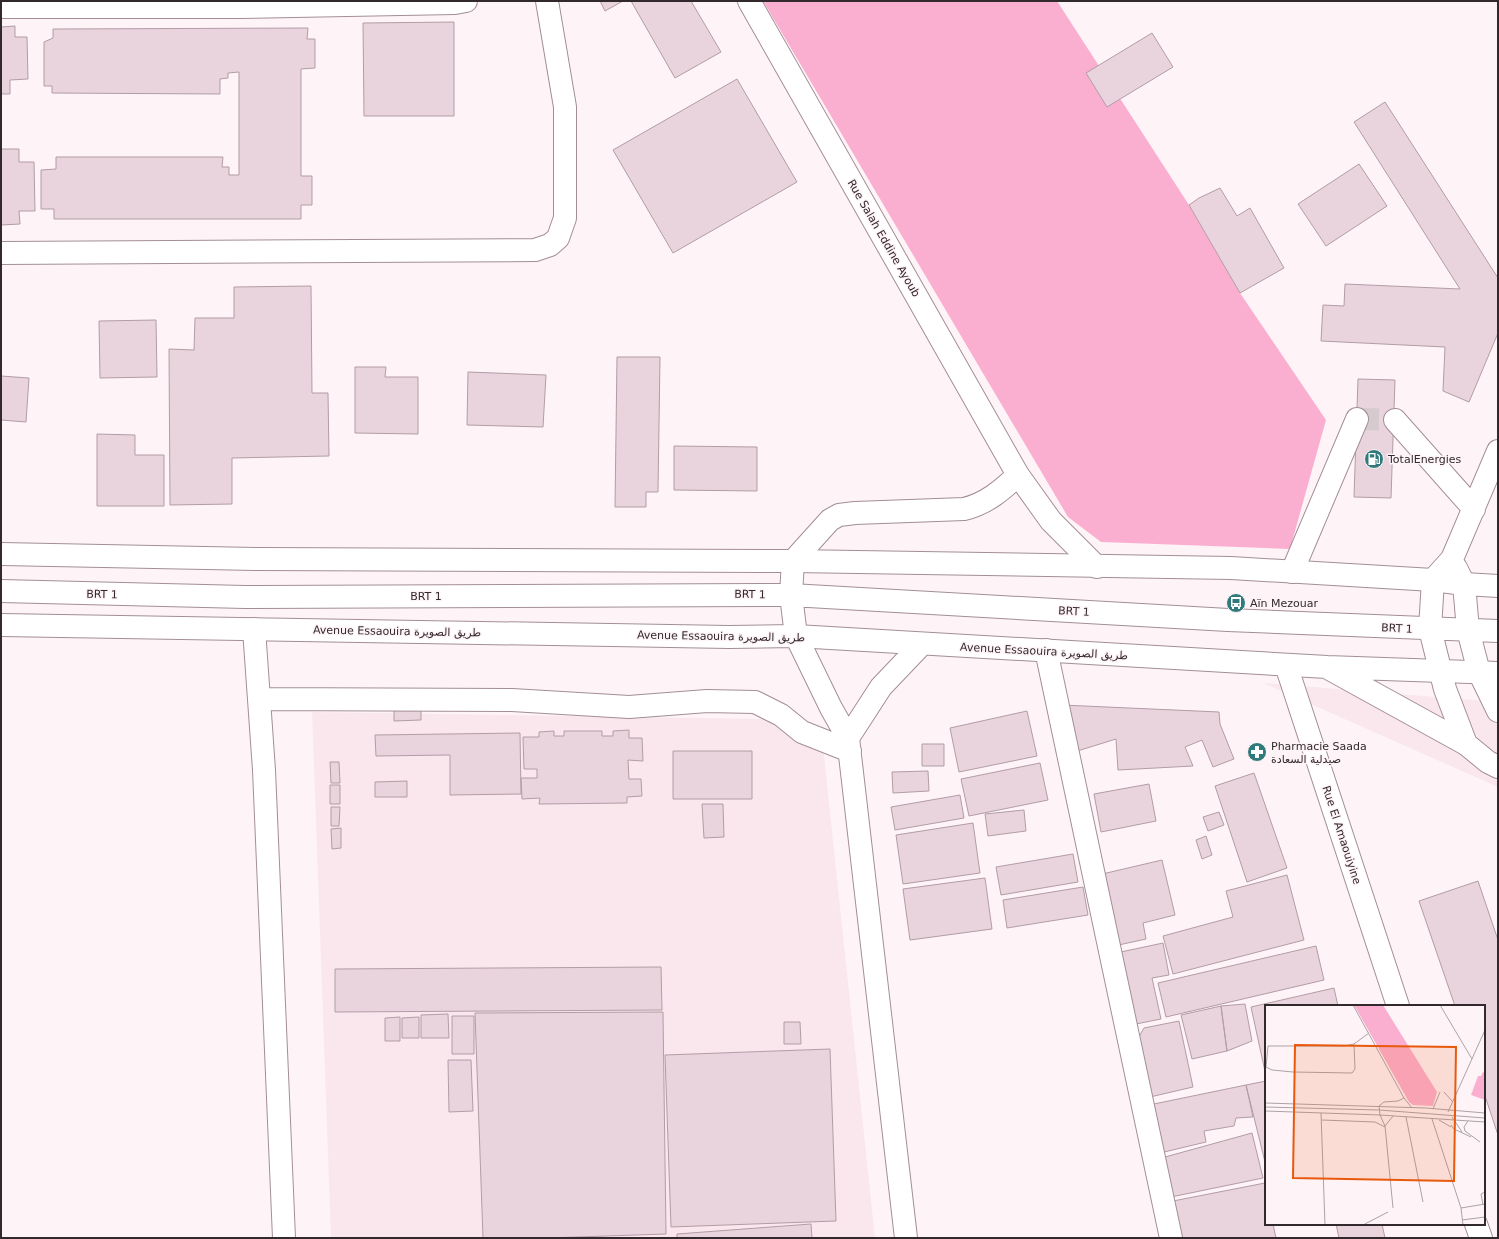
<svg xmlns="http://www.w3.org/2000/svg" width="1499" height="1239" viewBox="0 0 1499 1239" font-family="'DejaVu Sans',Cairo,sans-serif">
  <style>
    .built { fill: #fae7ee }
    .green { fill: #fbafd0 }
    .building { fill: #e9d3dc; stroke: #b29ca5 }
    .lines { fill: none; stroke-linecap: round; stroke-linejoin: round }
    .minor-tunnel { stroke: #d5cbcf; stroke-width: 22; stroke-dasharray: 22 11; stroke-linecap: butt }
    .minor-casing { stroke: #a38e96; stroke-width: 24 }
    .major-casing { stroke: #a38e96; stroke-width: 24 }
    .minor { stroke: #fff; stroke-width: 22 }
    .major { stroke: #fff; stroke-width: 22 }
    .labels { text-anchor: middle; stroke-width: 3; stroke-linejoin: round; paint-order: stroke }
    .street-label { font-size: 11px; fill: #32292d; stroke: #fef4f8 }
    .poi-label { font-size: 11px; fill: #32292d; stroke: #fef4f8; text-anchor: start }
    .inset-road { fill: none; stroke: #aca3a7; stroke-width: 1 }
    .view { fill: #e8590c; fill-opacity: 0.15; stroke: #e8590c; stroke-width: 2 }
    .inset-edge { fill: none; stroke: #32292d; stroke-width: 2 }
  </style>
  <rect width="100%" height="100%" fill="#fef4f8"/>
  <path class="built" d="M1263,683L1498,702V787Z
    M312,712L765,719L823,746L875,1238H331Z"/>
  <path class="green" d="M763,1H1057L1189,205L1240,293L1326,420L1290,549L1101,542L1068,517Z"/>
  <path class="building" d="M600,1H623L605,11Z
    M631,1H691L721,52L675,78Z
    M454,22V116H364L363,23Z
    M15,26V37H27L28,79L10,80V94H1V27Z
    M308,28L307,39H315V68L301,69V176H312V205H301V219H54V209H41V170L56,169V157H223L222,167H229V175H239V72L228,73V78L220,79V94L52,93V86H44V42L53,38V29Z
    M1152,33L1173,67L1107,107L1086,73Z
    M737,79L797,182L673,253L613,150Z
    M1385,102L1498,278V333L1469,402L1443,391L1445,347L1321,341L1323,305L1344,306L1345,284L1460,289L1354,122Z
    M1,149H19V162H34L35,211H19L20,224L1,225Z
    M1359,164L1387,206L1326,246L1298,204Z
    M1220,188L1237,216L1250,208L1284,268L1240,293L1189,205L1199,198Z
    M311,286L312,393H328L329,456L232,458V504L170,505L169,349L194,350L195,318H234V287Z
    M156,320L157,377L100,378L99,321Z
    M617,357H660L658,492H646V507H615Z
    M355,367H386L385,377H418V434L355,433Z
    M468,372L546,375L543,427L467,425Z
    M1,376L29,378L26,422L1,420Z
    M1358,379L1395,380L1391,498L1354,497Z
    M97,434L135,435V455H164V506H97Z
    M674,446L757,447V491L674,490Z
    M1062,705L1219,712L1220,724L1234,759L1213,767L1202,740L1185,747L1193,766L1118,770L1116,739L1071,753Z
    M394,708H421V720L394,721Z
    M1027,711L1037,756L959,772L950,728Z
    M629,730V738H642L643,761L628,760L629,779H641L642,796L627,797V803L539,804L540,798L522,799L521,778H537V769H524L523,737H539V732L554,731V736H564V731H602V736H613V731Z
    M520,733L521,794L450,795V755L376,756L375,735Z
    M922,744H944V766H922Z
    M673,751H752V799H673Z
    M330,762H339L340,783H331Z
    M1040,763L1048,800L969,816L961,779Z
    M928,771L929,791L893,793L892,772Z
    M1254,773L1287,868L1247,882L1215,786Z
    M407,781V797H375V782Z
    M1149,784L1156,821L1101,832L1094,794Z
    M330,785H340V804H330Z
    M960,795L964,818L895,830L891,807Z
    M702,804H723L724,837L704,838Z
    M331,807H340L339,826H331Z
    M1024,810L1026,831L988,836L985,814Z
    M1219,812L1224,825L1208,831L1203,817Z
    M973,823L980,873L903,884L896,835Z
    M341,828V848L332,849L331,829Z
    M1206,836L1212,855L1202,859L1196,840Z
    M1073,854L1078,882L1001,895L996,867Z
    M1162,860L1175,915L1143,923L1146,939L1114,946L1098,875Z
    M1287,875L1304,940L1173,974L1163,936L1233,917L1226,891Z
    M985,878L992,929L910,940L903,889Z
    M1478,881L1498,940V1135L1484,1093V1006H1455L1419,901Z
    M1083,887L1088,915L1007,928L1003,900Z
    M1163,943L1169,975L1152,978L1161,1019L1131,1025L1116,953Z
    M1316,946L1324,980L1166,1017L1158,983Z
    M661,967L662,1010L335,1012V969Z
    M1334,988L1338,1006H1266V1076L1251,1007Z
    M1245,1004L1252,1041L1227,1051L1221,1006Z
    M1221,1006L1227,1051L1192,1059L1181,1015Z
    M663,1012L666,1234L547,1238H483L475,1013Z
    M448,1014L449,1038H421V1015Z
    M452,1016H474V1054H452Z
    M400,1017V1041H385V1018Z
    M419,1017V1038H402V1018Z
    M1179,1021L1193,1087L1150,1097L1137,1040L1144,1028Z
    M784,1022H800L801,1044H784Z
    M830,1049L836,1221L671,1227L665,1055Z
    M448,1060H471L473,1111L449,1112Z
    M1266,1081V1166L1246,1085Z
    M1246,1085L1253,1117L1236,1118L1234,1126L1204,1131L1206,1142L1160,1153L1149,1105Z
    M1252,1133L1263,1178L1171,1197L1165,1157Z
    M1265,1183L1266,1224H1273L1276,1238H1180L1173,1201Z
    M811,1224L812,1238H677V1234Z
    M1336,1224H1382L1385,1238H1339Z"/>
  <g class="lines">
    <path class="minor-tunnel" d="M1357,419L1395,420"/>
    <defs>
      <path id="minor" d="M749,1L1018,475L1051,521L1097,567
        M1,7H239L455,3L466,1
        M1,253L535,250L550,245L558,238L565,218V107L547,1
        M1395,420L1474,509
        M1498,451L1452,559L1433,580L1430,629L1445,689L1466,744L1488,762L1498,767
        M1456,568L1464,584L1468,630L1479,672L1498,711
        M1292,572L1357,419
        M1,591L245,597L791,595L1228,620L1498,631
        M254,629L264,770L284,1238
        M1046,650L1171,1238
        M1286,665L1398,1006
        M259,699L512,700L629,707L707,701L755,702L781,715L802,732L850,751
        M848,738L881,687L921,645
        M1476,1224L1481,1238
        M906,1238L848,738L831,708L796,636L791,595L793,561L830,520L839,515L855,513L964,509C986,504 1002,490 1018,475"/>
      <path id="major" d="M1,554L259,559L793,561L1231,568L1433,580L1464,584L1498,586
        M1,625L729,637L796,636L1327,667L1498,673
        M1328,668L1466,744"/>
    </defs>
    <use href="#minor" class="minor-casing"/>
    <use href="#major" class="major-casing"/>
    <use href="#minor" class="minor"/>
    <use href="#major" class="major"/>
  </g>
  <defs>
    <symbol id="fuel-disc" viewBox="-11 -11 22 22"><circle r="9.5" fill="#317a7b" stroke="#fef4f8"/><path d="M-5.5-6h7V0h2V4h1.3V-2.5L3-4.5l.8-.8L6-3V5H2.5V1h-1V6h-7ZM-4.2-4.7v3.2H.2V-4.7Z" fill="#fff"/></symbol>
    <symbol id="bus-disc" viewBox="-11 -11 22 22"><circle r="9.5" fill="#317a7b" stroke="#fef4f8"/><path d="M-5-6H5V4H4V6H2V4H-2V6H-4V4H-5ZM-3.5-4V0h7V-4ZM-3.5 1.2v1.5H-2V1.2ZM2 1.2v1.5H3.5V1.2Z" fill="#fff"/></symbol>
    <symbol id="pharmacy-disc" viewBox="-11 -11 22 22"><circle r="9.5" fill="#317a7b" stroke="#fef4f8"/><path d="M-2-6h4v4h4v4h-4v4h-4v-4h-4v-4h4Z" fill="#fff"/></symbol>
  </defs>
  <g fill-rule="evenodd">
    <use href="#fuel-disc" x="1363" y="448" width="22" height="22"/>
    <use href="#bus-disc" x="1225" y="592" width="22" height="22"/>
    <use href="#pharmacy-disc" x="1246" y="741" width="22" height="22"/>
  </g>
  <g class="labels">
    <g class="street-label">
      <text transform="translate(884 238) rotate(60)" y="4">Rue Salah Eddine Ayoub</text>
      <text transform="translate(102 594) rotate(1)" y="4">BRT 1</text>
      <text transform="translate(750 594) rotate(1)" y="4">BRT 1</text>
      <text x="426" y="600">BRT 1</text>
      <text transform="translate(1074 611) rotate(3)" y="4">BRT 1</text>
      <text transform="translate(1397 628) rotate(3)" y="4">BRT 1</text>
      <text transform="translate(397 631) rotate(1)" y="4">Avenue Essaouira طريق الصويرة</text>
      <text transform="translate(721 636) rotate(1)" y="4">Avenue Essaouira طريق الصويرة</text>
      <text transform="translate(1044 651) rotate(3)" y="4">Avenue Essaouira طريق الصويرة</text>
      <text transform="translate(1342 835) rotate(72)" y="4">Rue El Amaouiyine</text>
    </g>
    <g class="poi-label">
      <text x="1388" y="463">TotalEnergies</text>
      <text x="1250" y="607">Aïn Mezouar</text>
      <text x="1271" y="750">Pharmacie Saada<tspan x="1271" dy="13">صيدلية السعادة</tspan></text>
    </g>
  </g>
  <g transform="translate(1265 1005)">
    <rect width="220" height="220" fill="#fef4f8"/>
    <path d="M89,0H118L172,87L168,101L148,100L144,97ZM218,67L220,68V95L206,90L213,71H216Z" fill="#fbafd0"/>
    <path class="inset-road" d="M88,0L139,93L147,103M175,0L207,54M89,39L90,64L87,68L28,67L7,65L1,62L3,41H79L89,39L104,28M179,87L188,97M0,98L161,103L220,108M0,102L114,105L220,113M168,104L175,87M0,106L115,110L220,117M183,107L220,25M56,108L60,220M141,112L158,197M187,112L197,127M167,114L196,203L198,220M57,115L110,117L120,122M174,115L186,122M203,116L199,122L200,126L215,137M186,120L189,124L206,132M120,121L128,111M218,200L216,189L220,187M128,203L120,121L115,110L114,101L119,97L133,96L139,93M196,203L220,199M197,215L220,212M98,220L123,207"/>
    <path class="view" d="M30,40L191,42L189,176L28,173Z"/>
    <rect width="220" height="220" class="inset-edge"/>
  </g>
  <rect width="1499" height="1239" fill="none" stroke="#32292d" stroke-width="4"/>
</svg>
